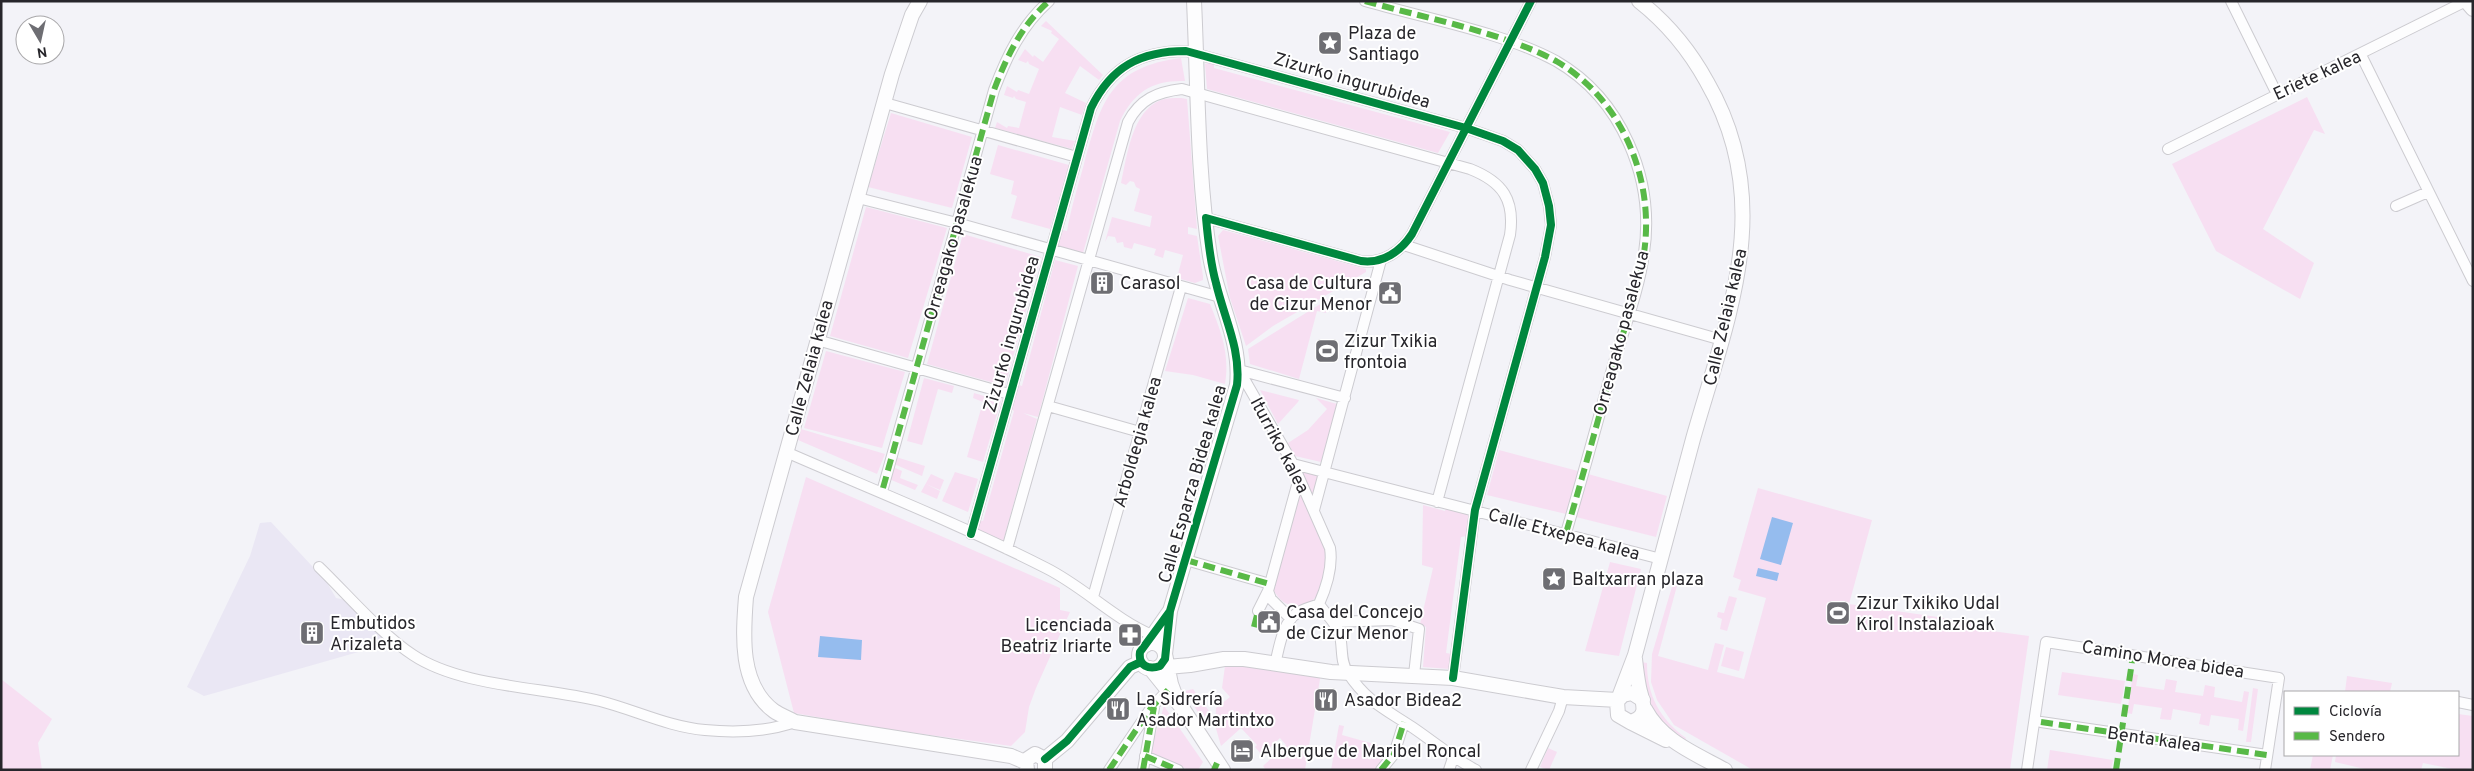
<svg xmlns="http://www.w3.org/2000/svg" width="2474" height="771" viewBox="0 0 2474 771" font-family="Overpass,sans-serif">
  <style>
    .built { fill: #eae7f4 }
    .green { fill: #f7dff2 }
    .water { fill: #95bcee }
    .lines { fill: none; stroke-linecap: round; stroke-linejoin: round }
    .street-casing { stroke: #cccbd0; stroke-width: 12 }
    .secondary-casing { stroke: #cccbd0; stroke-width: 16 }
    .street { stroke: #fdfdfe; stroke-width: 10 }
    .secondary { stroke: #fdfdfe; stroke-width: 14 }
    .quiet { stroke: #58b947; stroke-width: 6; stroke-dasharray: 12 6; stroke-linecap: butt }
    .cycleway-casing { stroke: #fff; stroke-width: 11 }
    .cycleway { stroke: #00873e; stroke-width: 8 }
    .labels { text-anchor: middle; stroke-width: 4; stroke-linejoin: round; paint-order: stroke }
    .poi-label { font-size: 18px; fill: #27262b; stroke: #fff; text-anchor: start }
    .street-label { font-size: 18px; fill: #27262b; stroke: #fff }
  </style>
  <rect width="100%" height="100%" fill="#f3f3f8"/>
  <path class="built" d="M271,522L326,581L336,598L346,600L390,643L204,696L187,687L250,556L260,523Z"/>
  <path class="green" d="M1046,21L1103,75L1099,80L1080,66L1065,93L1086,103L1082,115L1060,107L1052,137L1075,141L1072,149L995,128L997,122L1007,128L1008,126L1019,128L1026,102L1016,99L1014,96L1013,98L1004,95L1007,86L1017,92L1018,90L1029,94L1039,69L1029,64L1028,61L1026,63L1018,60L1025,49L1033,57L1034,55L1043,62L1059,39L1051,33L1052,31L1041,26Z
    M1181,58L1185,81C1152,80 1134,92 1120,121L1083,253L1057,247L1063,230L1067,231C1071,208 1078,186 1084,164C1101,102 1110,67 1181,58Z
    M1214,61V68L1450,132L1438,153L1207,89L1205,64Z
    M2307,97L2325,134L2314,130L2263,229L2314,263L2300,299L2216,251L2172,164Z
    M1181,98L1187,99L1197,229L1188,227V234L1197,236L1203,276V280L1195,283L1177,278L1183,255L1165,250L1163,258L1154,255L1156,249L1134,243L1132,249L1124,247L1123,242L1117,243L1115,237L1108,236L1105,242L1112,217L1150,227L1152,216L1134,211L1140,189L1136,187L1134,182L1130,181L1126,185L1121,183C1127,156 1132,111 1161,100C1167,98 1175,98 1181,98Z
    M891,113L972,137L952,208L868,187Z
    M998,145L1069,165L1050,229L1011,218L1017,196L1011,194L1014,181L990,174Z
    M866,207L947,228L908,358L830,336Z
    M1223,230L1366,269V272L1273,326L1246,346L1230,298L1218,236Z
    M963,234L1041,257L1005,386L927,364Z
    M1055,260L1078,266L1038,417L1023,413L1037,419L1003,542L977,530L979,520L983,521L1014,411L1011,409L1019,385L1022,386Z
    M1188,298L1210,304C1221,331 1230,354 1225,384L1193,375L1165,371Z
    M1330,298L1326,313L1317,311L1299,379L1250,364L1248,349Z
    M826,351L905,372L882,448L804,428Z
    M924,378L954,386L952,393L938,389L922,445L907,441Z
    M1260,390L1299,400L1298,402L1278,424Z
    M974,393L1001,401L983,462L967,457L983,402L973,398Z
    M1316,398L1337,404L1321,462L1295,456L1288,443L1308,430L1327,409Z
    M801,429L885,454L877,474L798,440L799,430Z
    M1499,450L1578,471L1566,514L1487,495Z
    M896,457L925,466L922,476L894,464Z
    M893,467L902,471L900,478L918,485L915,490L889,479Z
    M1301,471L1320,476L1312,498Z
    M955,472L978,479L968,512L942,501Z
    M931,474L944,480L940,490L926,484L940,491L937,499L921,492Z
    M1588,474L1667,496L1656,537L1576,517Z
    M806,477L1060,588V610L1070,612L1036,688L1029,707L1025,732L1011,746L886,729L794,713L768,612Z
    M1758,488L1872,520L1849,604L1978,623L1977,629L2029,636L2010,770H1753L1674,725L1657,700L1651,682L1652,654L1674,580L1678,582L1658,656L1708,670L1715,643L1724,645L1717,672L1744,679L1766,598L1738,590L1741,580L1733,577Z
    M1297,494H1301C1310,513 1327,537 1327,559C1327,568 1324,581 1321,589C1310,612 1284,612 1273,589Z
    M1423,505L1445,511L1446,508L1467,513L1470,521L1467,536L1461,537L1446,653L1452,654L1450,669L1423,667L1426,627L1420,624L1433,568L1422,565Z
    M1610,562L1641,569L1619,656L1585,651Z
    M1729,596L1737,598L1727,631L1720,629L1722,619L1717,617L1718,612L1724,613Z
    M1726,647L1744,652L1739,671L1721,666Z
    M1640,662L1647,663C1647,696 1660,719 1686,738L1684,741C1648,713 1648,706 1640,662Z
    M1225,666H1256L1321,673L1305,770H1266L1263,766L1286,745L1280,738L1262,755L1255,747L1257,745L1241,728L1221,746L1215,725L1216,708L1230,697L1222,688Z
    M2062,672L2125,681L2121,704L2058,695Z
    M2133,674L2138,675L2136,686L2164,690L2166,679L2177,681L2175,692L2203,696L2205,685L2215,687L2214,697L2242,702L2244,691L2249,692L2243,731L2238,730L2239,719L2211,715L2209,726L2199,724L2201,714L2173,709L2171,720L2160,719L2162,708L2134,704L2132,714L2127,713Z
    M2347,676L2392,683L2390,692H2345Z
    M1,679L52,719L38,743L42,770H1Z
    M2253,688L2258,689L2251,742H2246Z
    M1193,689L1209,711L1210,723L1205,724L1185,691Z
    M1164,706L1203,762L1198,770H1189L1150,752Z
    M2458,714L2473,716V768L2457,770L2423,763L2421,770H2369L2335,762L2336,755H2458Z
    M1339,725L1344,726L1342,735L1392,749L1374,770H1331Z
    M1548,748L1557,752L1549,770L1540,767Z
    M2050,750L2113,760L2111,770H2047Z
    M2313,755H2333L2330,770H2310Z"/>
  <path class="water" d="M1772,517L1793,523L1781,565L1760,559Z
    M1758,568L1779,573L1777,581L1756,576Z
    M820,636L862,640L861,660L818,657Z"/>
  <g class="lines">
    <defs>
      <path id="street" d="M1365,1C1424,18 1502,32 1556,61C1622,99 1655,179 1644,253C1639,292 1623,331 1612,369C1597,424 1582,479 1566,533
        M2231,1L2277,94
        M2361,55L2473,281
        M885,103L1077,157
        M2168,149L2466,1
        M858,198L957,223L1220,297
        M2396,206L2428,192
        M1206,218L1361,261C1383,264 1401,251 1412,234L1531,1
        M1404,245L1510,280L1722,340
        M817,340L1009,394
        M1239,370L1293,464L1330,548C1333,567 1327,586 1319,604
        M1239,370L1345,398
        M1048,406L1140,432
        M786,452C873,490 962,525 1046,568C1084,587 1114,619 1152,635
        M1293,464L1661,559
        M883,488L994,90C1007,56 1021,26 1049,1
        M1314,510L1381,260
        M971,534L1091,108C1111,67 1140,51 1186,51L1466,128L1503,141L1518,150L1535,169L1543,183L1549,206L1551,225L1545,257L1475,510L1453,678
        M1007,549L1128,122C1140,99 1157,92 1182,89L1470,169C1503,182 1515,200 1510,235L1437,502
        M1186,560L1270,584
        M319,567C347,594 382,635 413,655C461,687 543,687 600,701C635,710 669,727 705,730C736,733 766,732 795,722
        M1093,597L1181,287
        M1319,604C1326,615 1337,623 1340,636C1343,648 1340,662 1348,673C1366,701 1385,709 1412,727C1434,742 1453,758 1476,770
        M1258,611L1268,591
        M1291,619L1271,599L1268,591L1299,478
        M1334,622L1392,620L1419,629L1414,675
        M1275,664C1279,649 1282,623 1297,613C1303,609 1312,607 1319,604
        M2458,702L2473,705
        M2041,722L2267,755
        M1145,756L1178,770
        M1109,770L1151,708L1168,690
        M1143,770L1154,708
        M1381,770L1394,754L1404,722
        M1449,770L1453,758
        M1531,770L1559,711L1563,697
        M2027,770L2046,642L2279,678L2265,770"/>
      <path id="secondary" d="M920,1L912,15L892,74L746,597C743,635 739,685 774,711C780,715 788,718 795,722L1011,756L1025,762
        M2466,1L2473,9
        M1139 656a13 13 0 1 1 26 0a13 13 0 1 1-26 0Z
        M1146,645L1169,612
        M1635,659C1636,668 1637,677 1639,687C1642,702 1651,716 1630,722L1618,715L1617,701L1623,695L1632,693L1643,700
        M1167,667L1190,665L1224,659H1244L1331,672L1453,678L1563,697L1618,700
        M1150,668L1183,709L1223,770
        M1619,697L1635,655C1655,583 1673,511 1693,439C1728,316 1777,203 1707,82C1690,51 1667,23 1639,1
        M1178,703L1171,684L1165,654L1170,611L1237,385C1242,341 1217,300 1210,256C1197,174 1198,84 1194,1
        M1645,709C1662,741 1694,753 1725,770
        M1630,722L1666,740
        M1045,759L1067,741L1130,667L1141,662
        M1027,770L1026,760L1035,754L1045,759V770"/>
    </defs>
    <use href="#street" class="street-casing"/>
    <use href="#secondary" class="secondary-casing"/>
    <use href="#street" class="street"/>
    <use href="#secondary" class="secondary"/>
    <path class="quiet" d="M1365,1C1424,18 1502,32 1556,61C1622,99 1655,179 1644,253C1639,292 1623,331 1612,369C1597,424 1582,479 1566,533
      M883,488L994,90C1007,56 1021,26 1049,1
      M1186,560L1270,584
      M1254,627L1258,611
      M2041,722L2267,755
      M1145,756L1178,770
      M1109,770L1151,708L1168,690
      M1143,770L1154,707
      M1214,770L1217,763
      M1381,770L1394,754L1404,722
      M2116,770L2133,655"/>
    <defs>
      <path id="cycleway" d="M971,534L1091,108C1111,67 1140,51 1186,51L1466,128L1503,141L1518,150L1535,169L1543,183L1549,206L1551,225L1545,257L1475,510L1453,678
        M1170,611L1140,652C1138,666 1149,670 1160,666L1165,659L1170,611L1237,385C1241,349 1224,318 1216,283C1210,262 1208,240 1206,218L1361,261C1383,264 1401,251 1412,234L1531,1
        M1045,759L1067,741L1130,667L1141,662"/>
    </defs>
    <use href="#cycleway" class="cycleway-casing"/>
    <use href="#cycleway" class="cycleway"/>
  </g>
  <defs>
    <symbol id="sight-square" viewBox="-11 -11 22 22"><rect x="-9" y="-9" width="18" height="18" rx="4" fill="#6e6e73" stroke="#fff"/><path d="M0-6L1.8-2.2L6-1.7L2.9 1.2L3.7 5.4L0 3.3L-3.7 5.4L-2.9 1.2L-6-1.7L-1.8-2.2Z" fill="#fff"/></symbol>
    <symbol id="building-square" viewBox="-11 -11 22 22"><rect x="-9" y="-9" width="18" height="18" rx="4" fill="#6e6e73" stroke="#fff"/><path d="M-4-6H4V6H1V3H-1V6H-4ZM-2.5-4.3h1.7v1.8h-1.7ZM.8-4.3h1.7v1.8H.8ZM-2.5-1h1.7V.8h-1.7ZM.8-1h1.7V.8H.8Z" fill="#fff"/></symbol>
    <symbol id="civic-square" viewBox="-11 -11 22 22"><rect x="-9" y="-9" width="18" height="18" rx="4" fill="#6e6e73" stroke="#fff"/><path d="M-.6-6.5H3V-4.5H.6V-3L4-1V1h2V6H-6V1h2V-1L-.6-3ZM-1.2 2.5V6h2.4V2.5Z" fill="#fff"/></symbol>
    <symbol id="stadium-square" viewBox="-11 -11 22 22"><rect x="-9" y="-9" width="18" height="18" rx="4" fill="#6e6e73" stroke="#fff"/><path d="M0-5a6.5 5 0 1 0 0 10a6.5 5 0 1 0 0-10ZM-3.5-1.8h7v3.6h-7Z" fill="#fff"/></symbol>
    <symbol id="pharmacy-square" viewBox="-11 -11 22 22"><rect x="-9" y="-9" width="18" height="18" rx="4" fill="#6e6e73" stroke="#fff"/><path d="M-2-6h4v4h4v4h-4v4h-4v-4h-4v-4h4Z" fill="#fff"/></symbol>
    <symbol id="restaurant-square" viewBox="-11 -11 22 22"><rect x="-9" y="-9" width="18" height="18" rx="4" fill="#6e6e73" stroke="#fff"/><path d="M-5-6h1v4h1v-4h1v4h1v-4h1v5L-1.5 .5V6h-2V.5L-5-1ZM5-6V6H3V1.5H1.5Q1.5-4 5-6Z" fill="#fff"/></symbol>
    <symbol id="hotel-square" viewBox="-11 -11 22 22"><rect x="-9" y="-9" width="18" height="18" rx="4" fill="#6e6e73" stroke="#fff"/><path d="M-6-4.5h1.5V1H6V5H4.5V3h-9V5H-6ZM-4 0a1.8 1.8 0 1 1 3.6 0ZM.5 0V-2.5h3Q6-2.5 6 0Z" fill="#fff"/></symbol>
  </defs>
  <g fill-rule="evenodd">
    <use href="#sight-square" x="1316" y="29" width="28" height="28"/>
    <use href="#building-square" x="1088" y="269" width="28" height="28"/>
    <use href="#civic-square" x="1376" y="279" width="28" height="28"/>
    <use href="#stadium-square" x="1313" y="337" width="28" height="28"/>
    <use href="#sight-square" x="1540" y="565" width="28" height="28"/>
    <use href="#stadium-square" x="1824" y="599" width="28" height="28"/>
    <use href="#civic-square" x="1255" y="608" width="28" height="28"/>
    <use href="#building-square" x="298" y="619" width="28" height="28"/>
    <use href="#pharmacy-square" x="1116" y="621" width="28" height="28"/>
    <use href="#restaurant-square" x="1312" y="686" width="28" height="28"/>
    <use href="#restaurant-square" x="1104" y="695" width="28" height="28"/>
    <use href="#hotel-square" x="1228" y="737" width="28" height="28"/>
  </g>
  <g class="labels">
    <g class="poi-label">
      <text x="1348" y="39">Plaza de<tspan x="1348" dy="21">Santiago</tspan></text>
      <text x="1120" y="289">Carasol</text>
      <text x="1372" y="289" text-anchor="end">Casa de Cultura<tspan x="1372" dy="21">de Cizur Menor</tspan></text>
      <text x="1344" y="347">Zizur Txikia<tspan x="1344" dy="21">frontoia</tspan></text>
      <text x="1572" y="585">Baltxarran plaza</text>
      <text x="1856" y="609">Zizur Txikiko Udal<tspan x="1856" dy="21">Kirol Instalazioak</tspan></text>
      <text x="1286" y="618">Casa del Concejo<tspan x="1286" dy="21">de Cizur Menor</tspan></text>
      <text x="330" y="629">Embutidos<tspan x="330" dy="21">Arizaleta</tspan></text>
      <text x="1112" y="631" text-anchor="end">Licenciada<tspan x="1112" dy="21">Beatriz Iriarte</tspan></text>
      <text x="1136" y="705">La Sidrería<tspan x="1136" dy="21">Asador Martintxo</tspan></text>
      <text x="1344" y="706">Asador Bidea2</text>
      <text x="1260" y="757">Albergue de Maribel Roncal</text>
    </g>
    <g class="street-label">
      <text transform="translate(2317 75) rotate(-25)" y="6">Eriete kalea</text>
      <text transform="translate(1352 80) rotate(16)" y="6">Zizurko ingurubidea</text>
      <text transform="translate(953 238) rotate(-74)" y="6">Orreagako pasalekua</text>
      <text transform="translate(1725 317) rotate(-77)" y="6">Calle Zelaia kalea</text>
      <text transform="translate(1621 333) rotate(-75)" y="6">Orreagako pasalekua</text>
      <text transform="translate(1011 334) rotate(-74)" y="6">Zizurko ingurubidea</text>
      <text transform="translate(809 368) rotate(-75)" y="6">Calle Zelaia kalea</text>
      <text transform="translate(1137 442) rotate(-74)" y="6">Arboldegia kalea</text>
      <text transform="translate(1280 445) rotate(62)" y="6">Iturriko kalea</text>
      <text transform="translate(1192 484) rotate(-74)" y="6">Calle Esparza Bidea kalea</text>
      <text transform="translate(1564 534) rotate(15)" y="6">Calle Etxepea kalea</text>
      <text transform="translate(2163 659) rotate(9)" y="6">Camino Morea bidea</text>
      <text transform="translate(2154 739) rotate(8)" y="6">Benta kalea</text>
    </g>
  </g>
  <rect width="2474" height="771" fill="none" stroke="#27262b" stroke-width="5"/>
  <rect x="2284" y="691" width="175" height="65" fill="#ffffff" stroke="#a9a8aa"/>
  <rect x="2294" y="707" width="25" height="8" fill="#00873e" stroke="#a9a8aa"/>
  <text x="2329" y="716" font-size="15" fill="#27262b">Ciclovía</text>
  <rect x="2294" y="732" width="25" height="8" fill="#58b947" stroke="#a9a8aa"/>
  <text x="2329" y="741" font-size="15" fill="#27262b">Sendero</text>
  <g transform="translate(40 40) rotate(171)"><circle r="24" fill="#ffffff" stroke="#a9a8aa"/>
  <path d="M0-4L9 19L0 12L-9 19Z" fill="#6e6e73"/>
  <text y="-8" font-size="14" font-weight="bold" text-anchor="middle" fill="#27262b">N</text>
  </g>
</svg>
